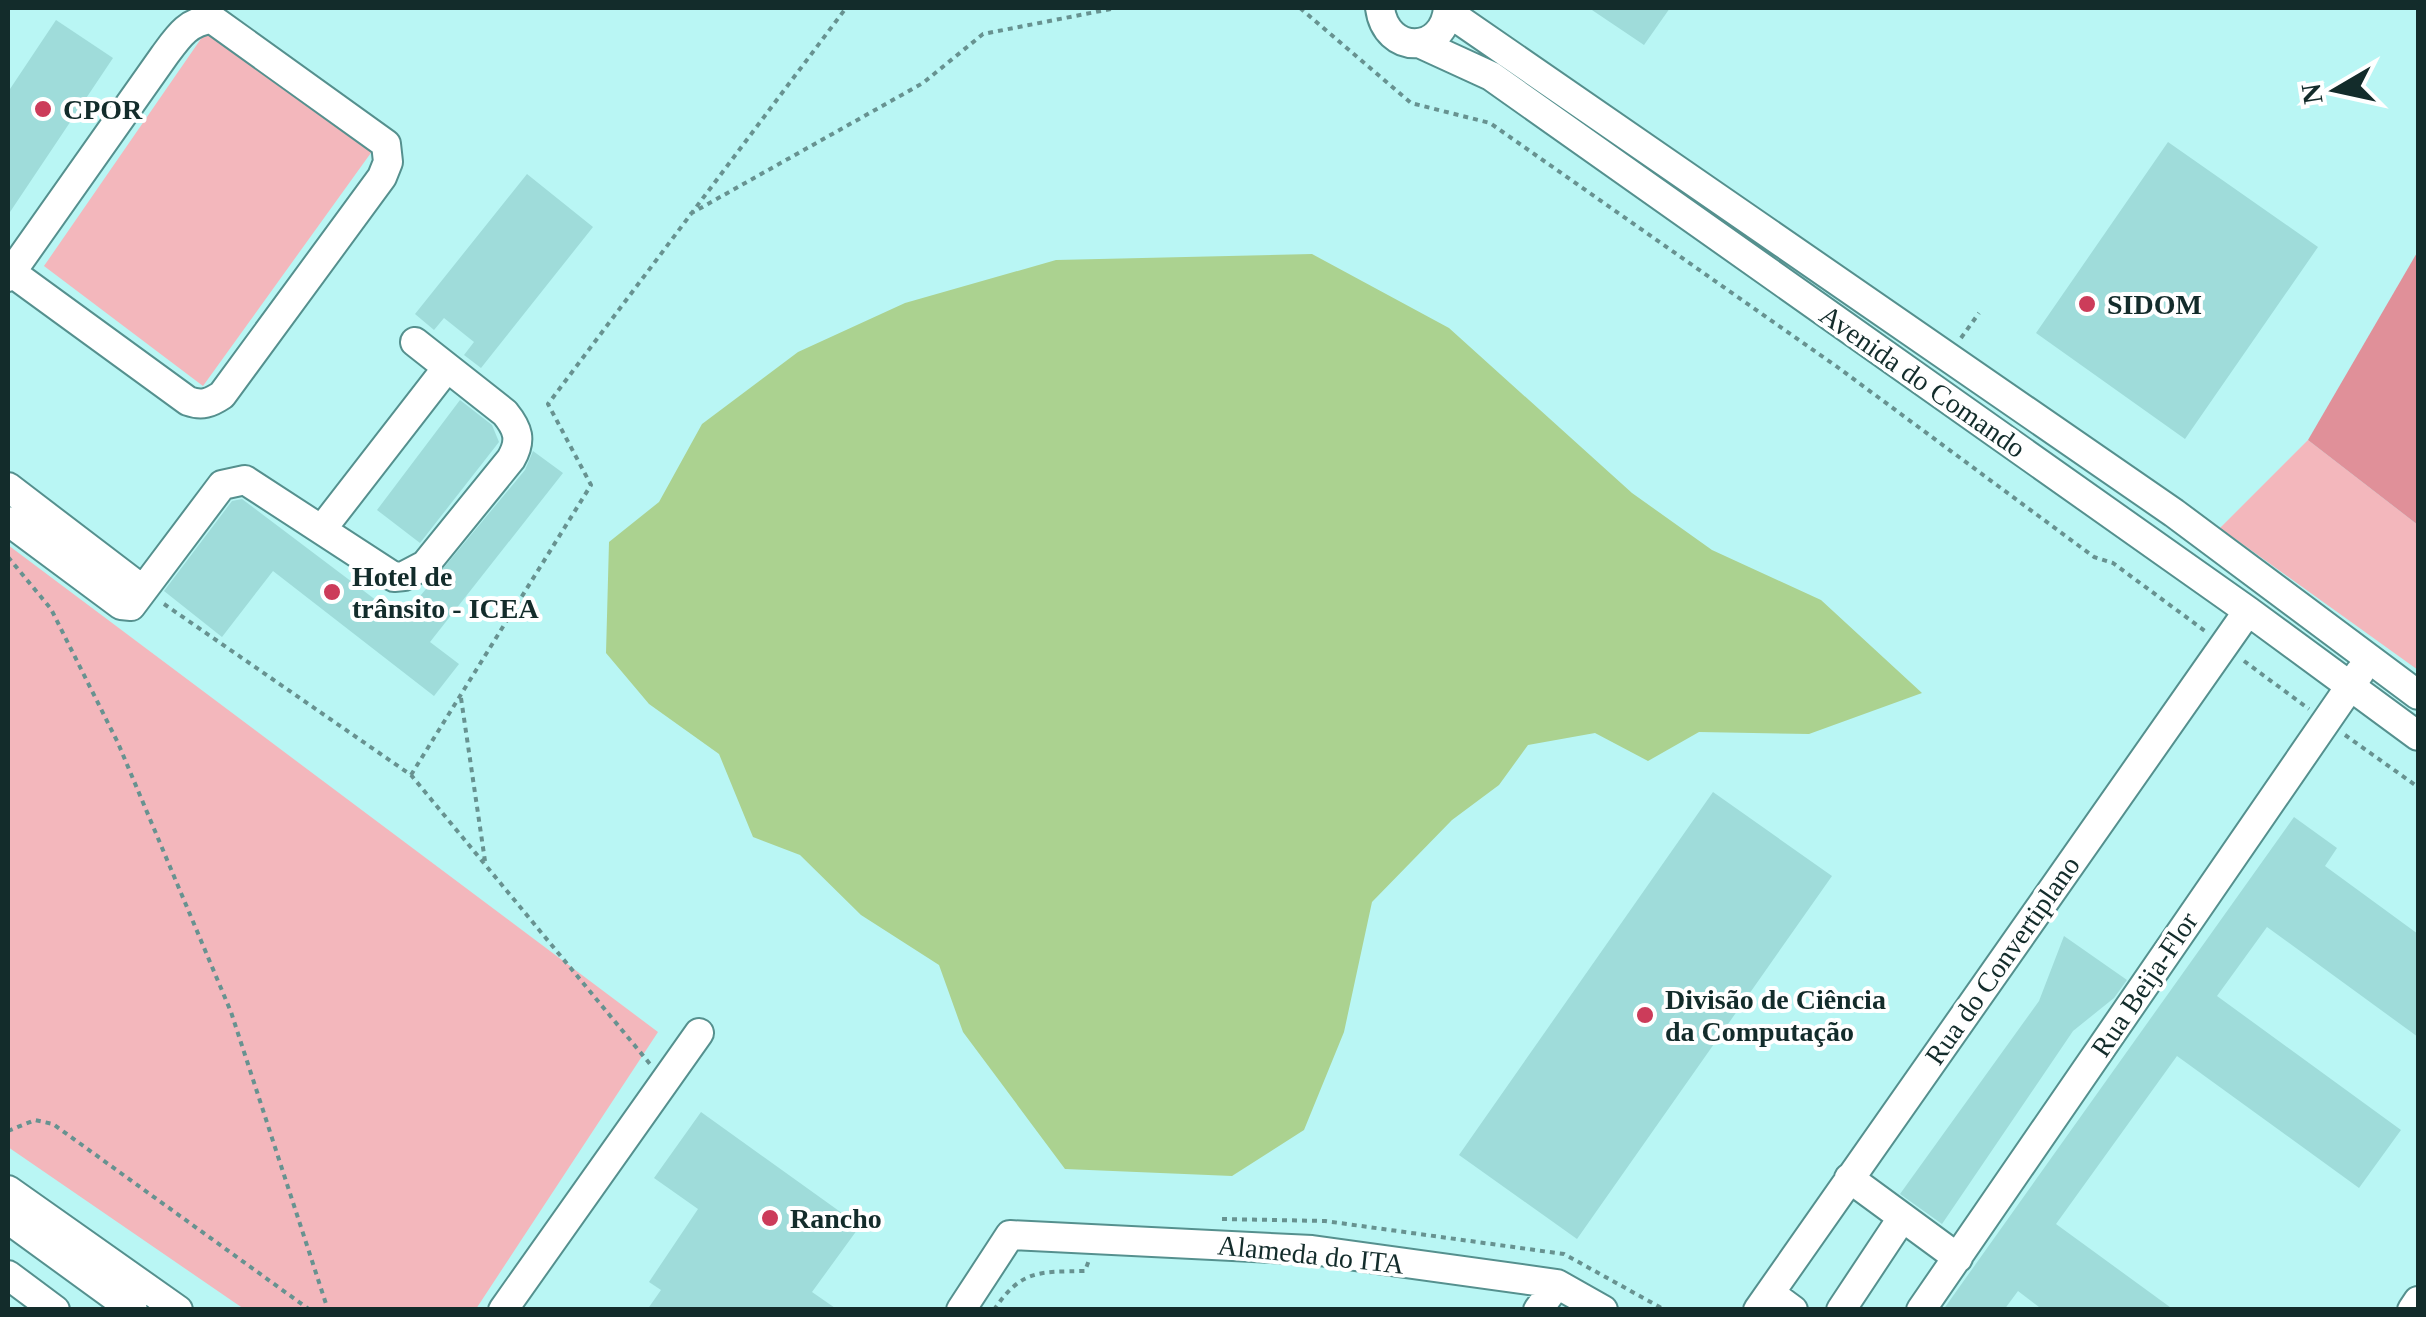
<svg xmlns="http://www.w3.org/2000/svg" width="2426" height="1317" viewBox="0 0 2426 1317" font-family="Georgia,serif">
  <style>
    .green { fill: #f3b7bc }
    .forest { fill: #e09099 }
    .water { fill: #abd290 }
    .building { fill: #9fdcda }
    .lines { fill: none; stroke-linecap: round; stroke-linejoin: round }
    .minor-casing { stroke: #55908e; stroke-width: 32 }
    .path { stroke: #679290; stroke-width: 4; stroke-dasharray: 5 5; stroke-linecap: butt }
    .minor { stroke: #fff; stroke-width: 28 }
    .poi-dot { fill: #cc3c5a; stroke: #fff; stroke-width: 4 }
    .labels { text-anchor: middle; stroke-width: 8; stroke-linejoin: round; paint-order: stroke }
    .poi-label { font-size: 28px; font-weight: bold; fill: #132c2b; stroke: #fff; text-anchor: start }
    .street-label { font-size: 28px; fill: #132c2b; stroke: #fff }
  </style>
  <rect width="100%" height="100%" fill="#b9f6f4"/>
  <path class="green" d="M207,30L373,150L203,386L44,266Z
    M2308,440L2418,525V670L2220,528Z
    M8,545L658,1032L476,1309H244L8,1147Z"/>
  <path class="forest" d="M2418,251V525L2308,440Z"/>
  <path class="water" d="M1312,254L1449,328L1632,493L1712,550L1821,600L1922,693L1809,734L1699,732L1648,761L1595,733L1528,745L1499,785L1452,820L1372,902L1344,1032L1304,1130L1232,1176L1065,1169L963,1032L939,965L861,915L800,855L753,837L719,754L649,704L606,653L609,542L659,502L702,424L798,352L905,303L1056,260Z"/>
  <path class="building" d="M1589,8H1670L1644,45Z
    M56,20L113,58L8,215V92Z
    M2168,142L2318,247L2185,439L2036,333Z
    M527,174L593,227L481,368L464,355L474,342L444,318L434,330L415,314Z
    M460,400L492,425L499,442L420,543L377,510Z
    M533,451L563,473L430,642L459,664L434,696L273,571L222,637L164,591L232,501L242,499L401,619L525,470Z
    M1713,792L1832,876L1577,1239L1459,1155Z
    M2294,817L2337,848L2325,866L2418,934V1037L2267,927L2217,996L2401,1130L2359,1188L2177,1056L2056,1224L2174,1310H2043L2018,1291L2004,1310H1943Z
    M2064,936L2127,980L2114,998L2073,1031L1942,1224L1900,1194L2039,1001Z
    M701,1112L860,1226L812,1292L838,1310H647L661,1290L649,1282L698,1209L654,1178Z"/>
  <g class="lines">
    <defs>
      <path id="minor" d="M1380,8C1386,55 1444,55 1448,8
        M1448,12L2174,513L2418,695
        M1419,43L1491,76L2248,611L2418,736
        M8,277L164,56C178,37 188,21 212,19L386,144L388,162L382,177L222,395C210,403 202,406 188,401L11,272
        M8,487L143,590
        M8,521L121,605L131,606L222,485L245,480L394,577L404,576L425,565L511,459C522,440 518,429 505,413L415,342
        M322,529L446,369
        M1849,1178L1958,1258
        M8,1190L178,1310
        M8,1219L133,1310
        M8,1275L55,1310
        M1770,1293L1793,1310
        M503,1310L699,1033
        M961,1310L1010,1235L1312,1250L1557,1284L1603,1310
        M1538,1310L1557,1284
        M1758,1310L2248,611
        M1841,1310L1902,1218
        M1921,1310L2360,672
        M2412,1310L2418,1301"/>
    </defs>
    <use href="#minor" class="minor-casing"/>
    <path class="path" d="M1300,8L1411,103L1490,123L1836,366L2094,557L2113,563L2205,631
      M690,214L923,83L983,34L1116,8
      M1961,338L1979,313
      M8,557L51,609L118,743L231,1012L328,1310
      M164,604L411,775L650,1064
      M2244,661L2309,709
      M461,698L485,861
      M2345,735L2418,787
      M411,775L591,485L548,404L846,8
      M8,1131L35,1120L53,1124L310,1310
      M1222,1219L1325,1221L1564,1254L1665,1310
      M994,1310C1021,1269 1040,1272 1085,1271L1089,1260"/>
    <use href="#minor" class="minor"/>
  </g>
  <g class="poi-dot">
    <circle cx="43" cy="109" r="10"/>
    <circle cx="2087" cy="304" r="10"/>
    <circle cx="332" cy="592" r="10"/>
    <circle cx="1645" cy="1015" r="10"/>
    <circle cx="770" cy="1218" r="10"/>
  </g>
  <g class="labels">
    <g class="poi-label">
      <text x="63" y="119">CPOR</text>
      <text x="2107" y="314">SIDOM</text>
      <text x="352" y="586">Hotel de<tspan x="352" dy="32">trânsito - ICEA</tspan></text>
      <text x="1665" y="1009">Divisão de Ciência<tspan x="1665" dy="32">da Computação</tspan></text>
      <text x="790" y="1228">Rancho</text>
    </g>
    <g class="street-label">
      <text transform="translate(1923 381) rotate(35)" y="10">Avenida do Comando</text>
      <text transform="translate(2002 960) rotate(-55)" y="10">Rua do Convertiplano</text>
      <text transform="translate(2144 984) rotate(-56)" y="10">Rua Beija-Flor</text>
      <text transform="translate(1311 1254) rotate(6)" y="10">Alameda do ITA</text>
    </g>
  </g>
  <rect width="2426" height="1317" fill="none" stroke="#132c2b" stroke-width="20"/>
  <g transform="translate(2336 90) rotate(261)" stroke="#ffffff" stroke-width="8" paint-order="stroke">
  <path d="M0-8L18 38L0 25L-18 38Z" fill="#132c2b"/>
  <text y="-15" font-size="28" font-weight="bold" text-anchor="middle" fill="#132c2b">N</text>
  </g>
</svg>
